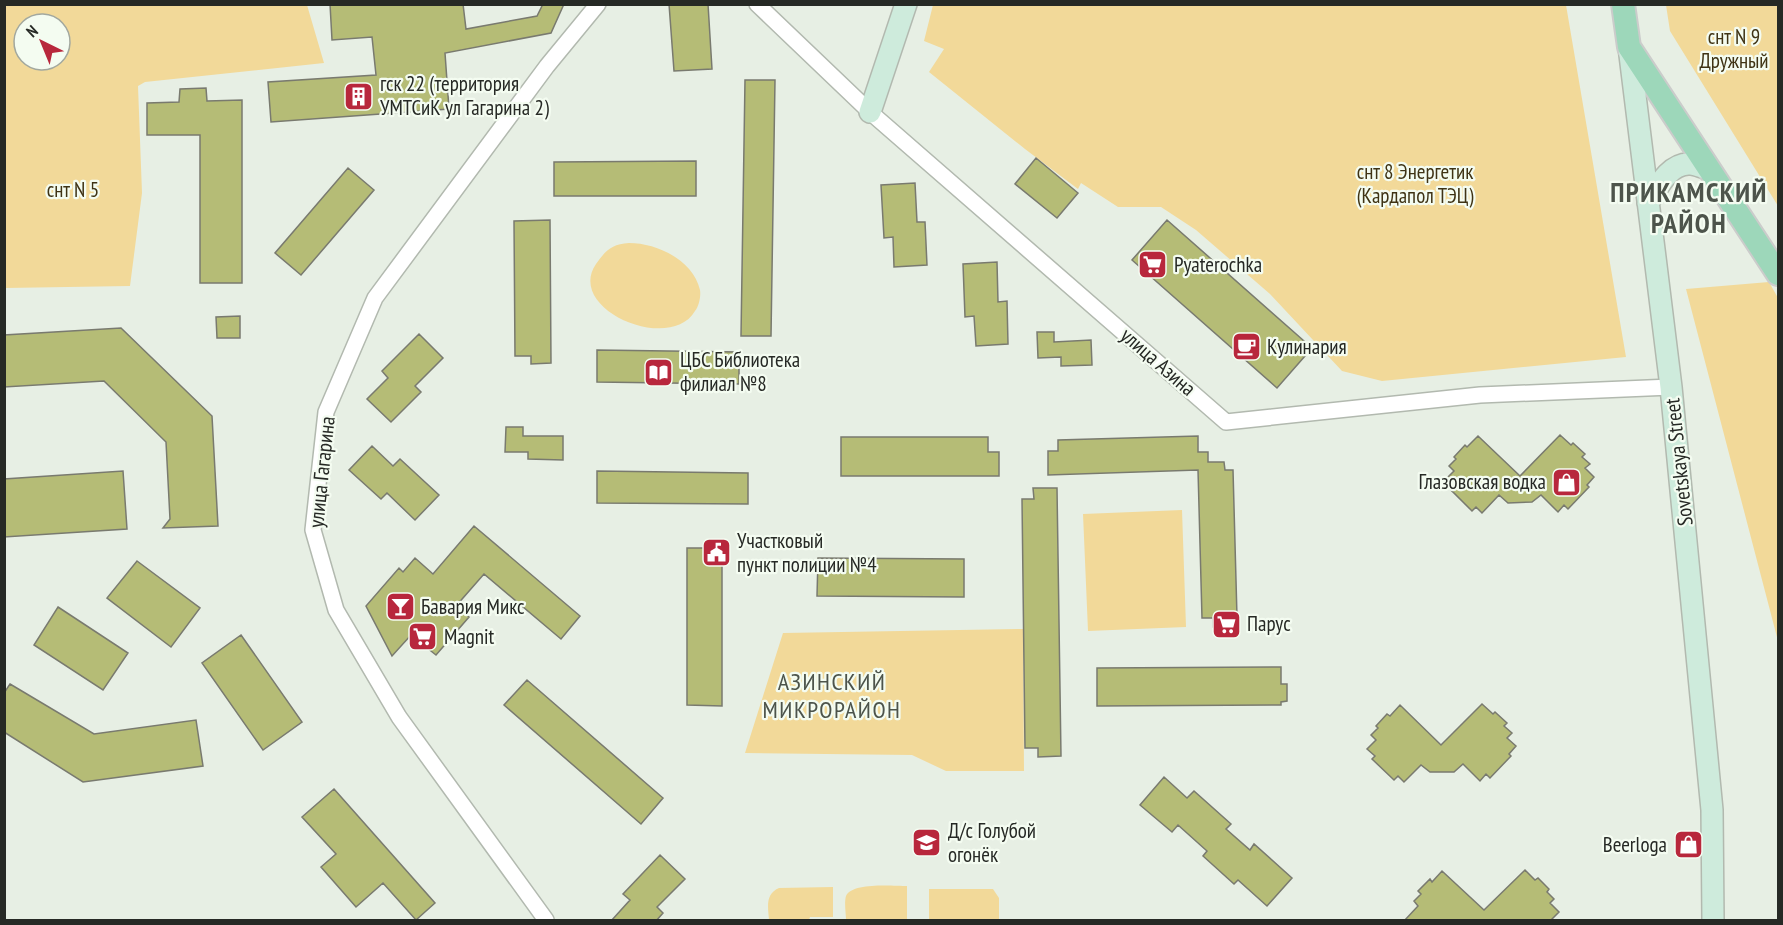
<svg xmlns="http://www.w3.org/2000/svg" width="1783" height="925" viewBox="0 0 1783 925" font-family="'PT Sans Narrow',sans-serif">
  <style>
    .green { fill: #f2d999; fill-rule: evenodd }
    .building { fill: #b5bc76; stroke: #797a6f; stroke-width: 1.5 }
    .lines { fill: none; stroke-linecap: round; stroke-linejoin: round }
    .street-casing { stroke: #b2b9af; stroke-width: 18 }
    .secondary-casing { stroke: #b2b9af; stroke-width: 24 }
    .primary-casing { stroke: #cbcccb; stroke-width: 26 }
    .street { stroke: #fff; stroke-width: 15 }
    .secondary { stroke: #ceebdc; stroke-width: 21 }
    .primary { stroke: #9dd7ba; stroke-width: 22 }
    .labels { text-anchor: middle; stroke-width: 4.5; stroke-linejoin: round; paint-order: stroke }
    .park-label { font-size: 21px; fill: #3f3314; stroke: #f4fcf1 }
    .poi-label { font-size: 21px; fill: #262925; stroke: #f4fcf1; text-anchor: start }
    .street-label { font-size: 21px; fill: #262925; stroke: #f4fcf1 }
    .quarter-label { font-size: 24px; letter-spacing: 1.5px; fill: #4d544b; stroke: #f4fcf1 }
    .district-label { font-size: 27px; font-weight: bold; letter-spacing: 1.5px; fill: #4d544b; stroke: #f4fcf1 }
  </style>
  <rect width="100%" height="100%" fill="#e7efe4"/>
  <path class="green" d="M4,5H307L324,63L145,82L138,86L142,193L130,286L5,288ZM24,24H60V60H24Z
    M933,5H1566L1626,357L1382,381L1342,371L1270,294L1196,230L1161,207H1118L1081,183L1078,189L1025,149L929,72L944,49L924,41Z
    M1666,5H1778V206L1670,31Z
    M629,243C657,243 693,260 700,290C701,296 699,306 695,311C670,354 565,309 596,264C606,250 612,244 629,243Z
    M1769,282L1778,298V641L1686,289Z
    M1182,510L1186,627L1088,631L1083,514Z
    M1023,629L1024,771H946L912,755L745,753L783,633Z
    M907,886V920H846C846,913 844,903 846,896C852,882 893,886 907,886Z
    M833,887V917H810L809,920H769C768,907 765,894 779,888Z
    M929,889H993L999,898V920H929Z"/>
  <path class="building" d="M330,4H463L466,29L537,16L543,4H564L551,33L445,53L449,109L271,122L268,82L376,75L372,37L332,40Z
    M669,4H708L712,69L674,71Z
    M745,80H775L771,336H741Z
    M206,88L207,101L242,100V283H200V135H147V103L179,102L180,89Z
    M1036,158L1078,193L1057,218L1015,184Z
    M696,161V196H554V162Z
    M348,168L374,190L301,275L275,253Z
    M915,183L917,222H925L927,265L894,267L893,237L884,238L881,185Z
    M550,220L551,363L531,364V356H515L514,221Z
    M1167,220L1312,348L1277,388L1132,260Z
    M997,262L998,302L1007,301L1008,344L976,346L974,316L965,317L963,264Z
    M240,316V338H217L216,317Z
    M121,328L212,416L218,526L163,528L170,519L166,442L104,381L4,387V335Z
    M1037,332H1054V342L1091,340L1092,365L1061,366V357L1038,358Z
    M419,334L443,358L415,386L421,392L391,422L367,399L388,378L382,371Z
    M597,350L739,352V384L597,382Z
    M506,427H523V436H563V460L528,459V452H505Z
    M1560,435L1571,445L1573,443L1585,454L1582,457L1590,464L1585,468L1594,477L1587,485L1589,487L1568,509L1564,505L1558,512L1541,495L1532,502L1508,503L1499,495L1482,513L1476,507L1472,511L1450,489L1453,487L1445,480L1454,471L1449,466L1456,459L1454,457L1465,445L1467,447L1478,436L1520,476Z
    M1198,436V452H1208V462H1224L1225,470H1233L1237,617H1233V627H1213V618H1202L1198,470L1048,475V451H1058V440Z
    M841,437H988V452H999V476H841Z
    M372,446L393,466L400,459L439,495L415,520L387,493L381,499L349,470Z
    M123,471L127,529L4,537V479Z
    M597,471L748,473V504L597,503Z
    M1033,488H1057L1061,756L1038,757V748H1025L1022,499H1034Z
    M474,526L580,616L561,639L484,574L456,606L469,617L436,655L411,635L392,656L366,606L399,568L403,572L415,558L433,574Z
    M687,548H722V706L687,705Z
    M818,558L964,559V597L817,596Z
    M137,561L200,608L171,647L107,598Z
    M58,607L128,653L103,690L34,645Z
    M241,635L302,722L263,750L202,663Z
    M1281,667V684H1287V701L1281,702V705L1097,706V668Z
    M527,680L663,798L641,824L504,705Z
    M10,684L94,734L196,720L203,766L83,782L4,732V693Z
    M1482,704L1493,714L1495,712L1507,723L1504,726L1512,733L1507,738L1516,746L1509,754L1511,756L1490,778L1486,774L1480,781L1463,764L1454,772H1430L1421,765L1404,782L1398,776L1394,780L1372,759L1375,756L1367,749L1376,740L1371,735L1378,728L1376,726L1387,714L1390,716L1400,705L1441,745Z
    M1164,777L1187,798L1194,791L1231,824L1226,829L1250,850L1254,844L1292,878L1267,906L1238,880L1234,884L1203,856L1207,851L1178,825L1172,832L1140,805Z
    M334,789L435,903L416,920L383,883L356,907L321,867L336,854L302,817Z
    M660,855L685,879L657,907L663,913L656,921H611L630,900L623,894Z
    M1525,870L1535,880L1538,878L1549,889L1547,892L1554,899L1550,903L1559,912L1550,921H1404L1418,906L1414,901L1421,894L1418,891L1430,879L1432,882L1442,871L1484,910Z"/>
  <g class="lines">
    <defs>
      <path id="street" d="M757,4L870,112L1226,422L1480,395L1671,387
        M546,920L399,717L336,610L313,530L326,412L375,298L547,66L598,4"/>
      <path id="secondary" d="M1629,47L1671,387L1712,810L1713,920
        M870,112L906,4
        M1648,203C1658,187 1669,163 1690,164C1696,164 1703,168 1709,169"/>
      <path id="primary" d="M1623,4L1629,47L1778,274"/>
    </defs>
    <use href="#street" class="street-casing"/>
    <use href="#secondary" class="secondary-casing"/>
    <use href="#primary" class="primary-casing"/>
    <use href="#street" class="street"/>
    <use href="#secondary" class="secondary"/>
    <use href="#primary" class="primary"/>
  </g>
  <defs>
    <symbol id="building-square" viewBox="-11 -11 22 22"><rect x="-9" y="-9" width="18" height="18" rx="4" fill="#b8273c" stroke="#f4fcf1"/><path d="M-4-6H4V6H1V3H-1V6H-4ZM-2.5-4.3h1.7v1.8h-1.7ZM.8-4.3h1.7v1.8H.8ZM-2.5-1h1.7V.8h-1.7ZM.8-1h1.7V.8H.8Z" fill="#fff"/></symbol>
    <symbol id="supermarket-square" viewBox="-11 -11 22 22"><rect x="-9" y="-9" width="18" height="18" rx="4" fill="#b8273c" stroke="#f4fcf1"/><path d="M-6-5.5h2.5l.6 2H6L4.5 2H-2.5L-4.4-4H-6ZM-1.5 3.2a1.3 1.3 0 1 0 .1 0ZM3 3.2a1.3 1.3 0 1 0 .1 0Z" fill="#fff"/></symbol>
    <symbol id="cafe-square" viewBox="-11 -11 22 22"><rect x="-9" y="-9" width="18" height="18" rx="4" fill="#b8273c" stroke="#f4fcf1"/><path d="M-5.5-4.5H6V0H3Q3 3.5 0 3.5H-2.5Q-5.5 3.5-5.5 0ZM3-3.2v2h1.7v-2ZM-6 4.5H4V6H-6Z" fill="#fff"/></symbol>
    <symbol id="library-square" viewBox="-11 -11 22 22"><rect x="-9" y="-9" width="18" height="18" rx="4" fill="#b8273c" stroke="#f4fcf1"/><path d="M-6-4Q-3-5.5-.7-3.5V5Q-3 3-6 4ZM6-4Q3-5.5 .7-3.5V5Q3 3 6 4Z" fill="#fff"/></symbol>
    <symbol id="shop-square" viewBox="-11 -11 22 22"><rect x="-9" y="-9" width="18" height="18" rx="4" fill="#b8273c" stroke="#f4fcf1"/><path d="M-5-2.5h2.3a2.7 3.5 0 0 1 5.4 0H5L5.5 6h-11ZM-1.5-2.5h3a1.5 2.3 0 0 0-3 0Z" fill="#fff"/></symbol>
    <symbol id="civic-square" viewBox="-11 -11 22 22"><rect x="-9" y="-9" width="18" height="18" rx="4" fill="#b8273c" stroke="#f4fcf1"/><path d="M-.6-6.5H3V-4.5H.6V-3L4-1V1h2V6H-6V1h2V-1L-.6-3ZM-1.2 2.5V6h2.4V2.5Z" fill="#fff"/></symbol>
    <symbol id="bar-square" viewBox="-11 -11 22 22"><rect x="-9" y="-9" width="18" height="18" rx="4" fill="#b8273c" stroke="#f4fcf1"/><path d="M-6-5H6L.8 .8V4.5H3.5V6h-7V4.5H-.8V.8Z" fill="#fff"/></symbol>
    <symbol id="school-square" viewBox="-11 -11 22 22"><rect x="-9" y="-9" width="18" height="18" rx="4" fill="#b8273c" stroke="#f4fcf1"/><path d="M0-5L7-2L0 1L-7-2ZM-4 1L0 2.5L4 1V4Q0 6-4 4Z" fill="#fff"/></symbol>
  </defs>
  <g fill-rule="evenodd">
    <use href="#building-square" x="342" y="80" width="33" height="33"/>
    <use href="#supermarket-square" x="1136" y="248" width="33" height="33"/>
    <use href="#cafe-square" x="1230" y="330" width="33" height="33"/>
    <use href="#library-square" x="642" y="356" width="33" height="33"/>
    <use href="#shop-square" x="1550" y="466" width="33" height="33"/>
    <use href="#civic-square" x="700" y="536" width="33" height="33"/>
    <use href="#bar-square" x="384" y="590" width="33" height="33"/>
    <use href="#supermarket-square" x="1210" y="608" width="33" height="33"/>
    <use href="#supermarket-square" x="406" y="620" width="33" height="33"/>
    <use href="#school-square" x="910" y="826" width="33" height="33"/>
    <use href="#shop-square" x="1672" y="828" width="33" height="33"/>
  </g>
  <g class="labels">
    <g class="park-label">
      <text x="1734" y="44">снт N 9<tspan x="1734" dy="24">Дружный</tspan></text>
      <text x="1415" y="179">снт 8 Энергетик<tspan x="1415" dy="24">(Кардапол ТЭЦ)</tspan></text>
      <text x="73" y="197">снт N 5</text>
    </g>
    <g class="poi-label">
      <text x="380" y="91">гск 22 (территория<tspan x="380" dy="24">УМТСиК ул Гагарина 2)</tspan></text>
      <text x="1174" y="272">Pyaterochka</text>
      <text x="1267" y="354">Кулинария</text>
      <text x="680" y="367">ЦБС Библиотека<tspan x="680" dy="24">филиал №8</tspan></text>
      <text x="1546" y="489" text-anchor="end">Глазовская водка</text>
      <text x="737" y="548">Участковый<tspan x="737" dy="24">пункт полиции №4</tspan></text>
      <text x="421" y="614">Бавария Микс</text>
      <text x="1247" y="631">Парус</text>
      <text x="444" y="644">Magnit</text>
      <text x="948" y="838">Д/с Голубой<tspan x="948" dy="24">огонёк</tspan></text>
      <text x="1667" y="852" text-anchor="end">Beerloga</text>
    </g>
    <g class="street-label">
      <text transform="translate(1158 362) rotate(41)" y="7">улица Азина</text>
      <text transform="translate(1679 462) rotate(-96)" y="7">Sovetskaya Street</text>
      <text transform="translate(322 472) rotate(-84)" y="7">улица Гагарина</text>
    </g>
    <g class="quarter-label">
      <text x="832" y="690">АЗИНСКИЙ<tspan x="832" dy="28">МИКРОРАЙОН</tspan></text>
    </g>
    <g class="district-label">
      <text x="1689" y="202">ПРИКАМСКИЙ<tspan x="1689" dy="31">РАЙОН</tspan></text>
    </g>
  </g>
  <rect width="1783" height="925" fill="none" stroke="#262925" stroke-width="12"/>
  <g transform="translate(42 42) rotate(317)"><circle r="28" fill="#f4fcf1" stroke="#a2a89f" stroke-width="1.5"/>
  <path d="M0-4.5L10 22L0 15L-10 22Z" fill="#b8273c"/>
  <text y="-9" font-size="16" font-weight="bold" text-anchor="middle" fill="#262925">N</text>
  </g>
</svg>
